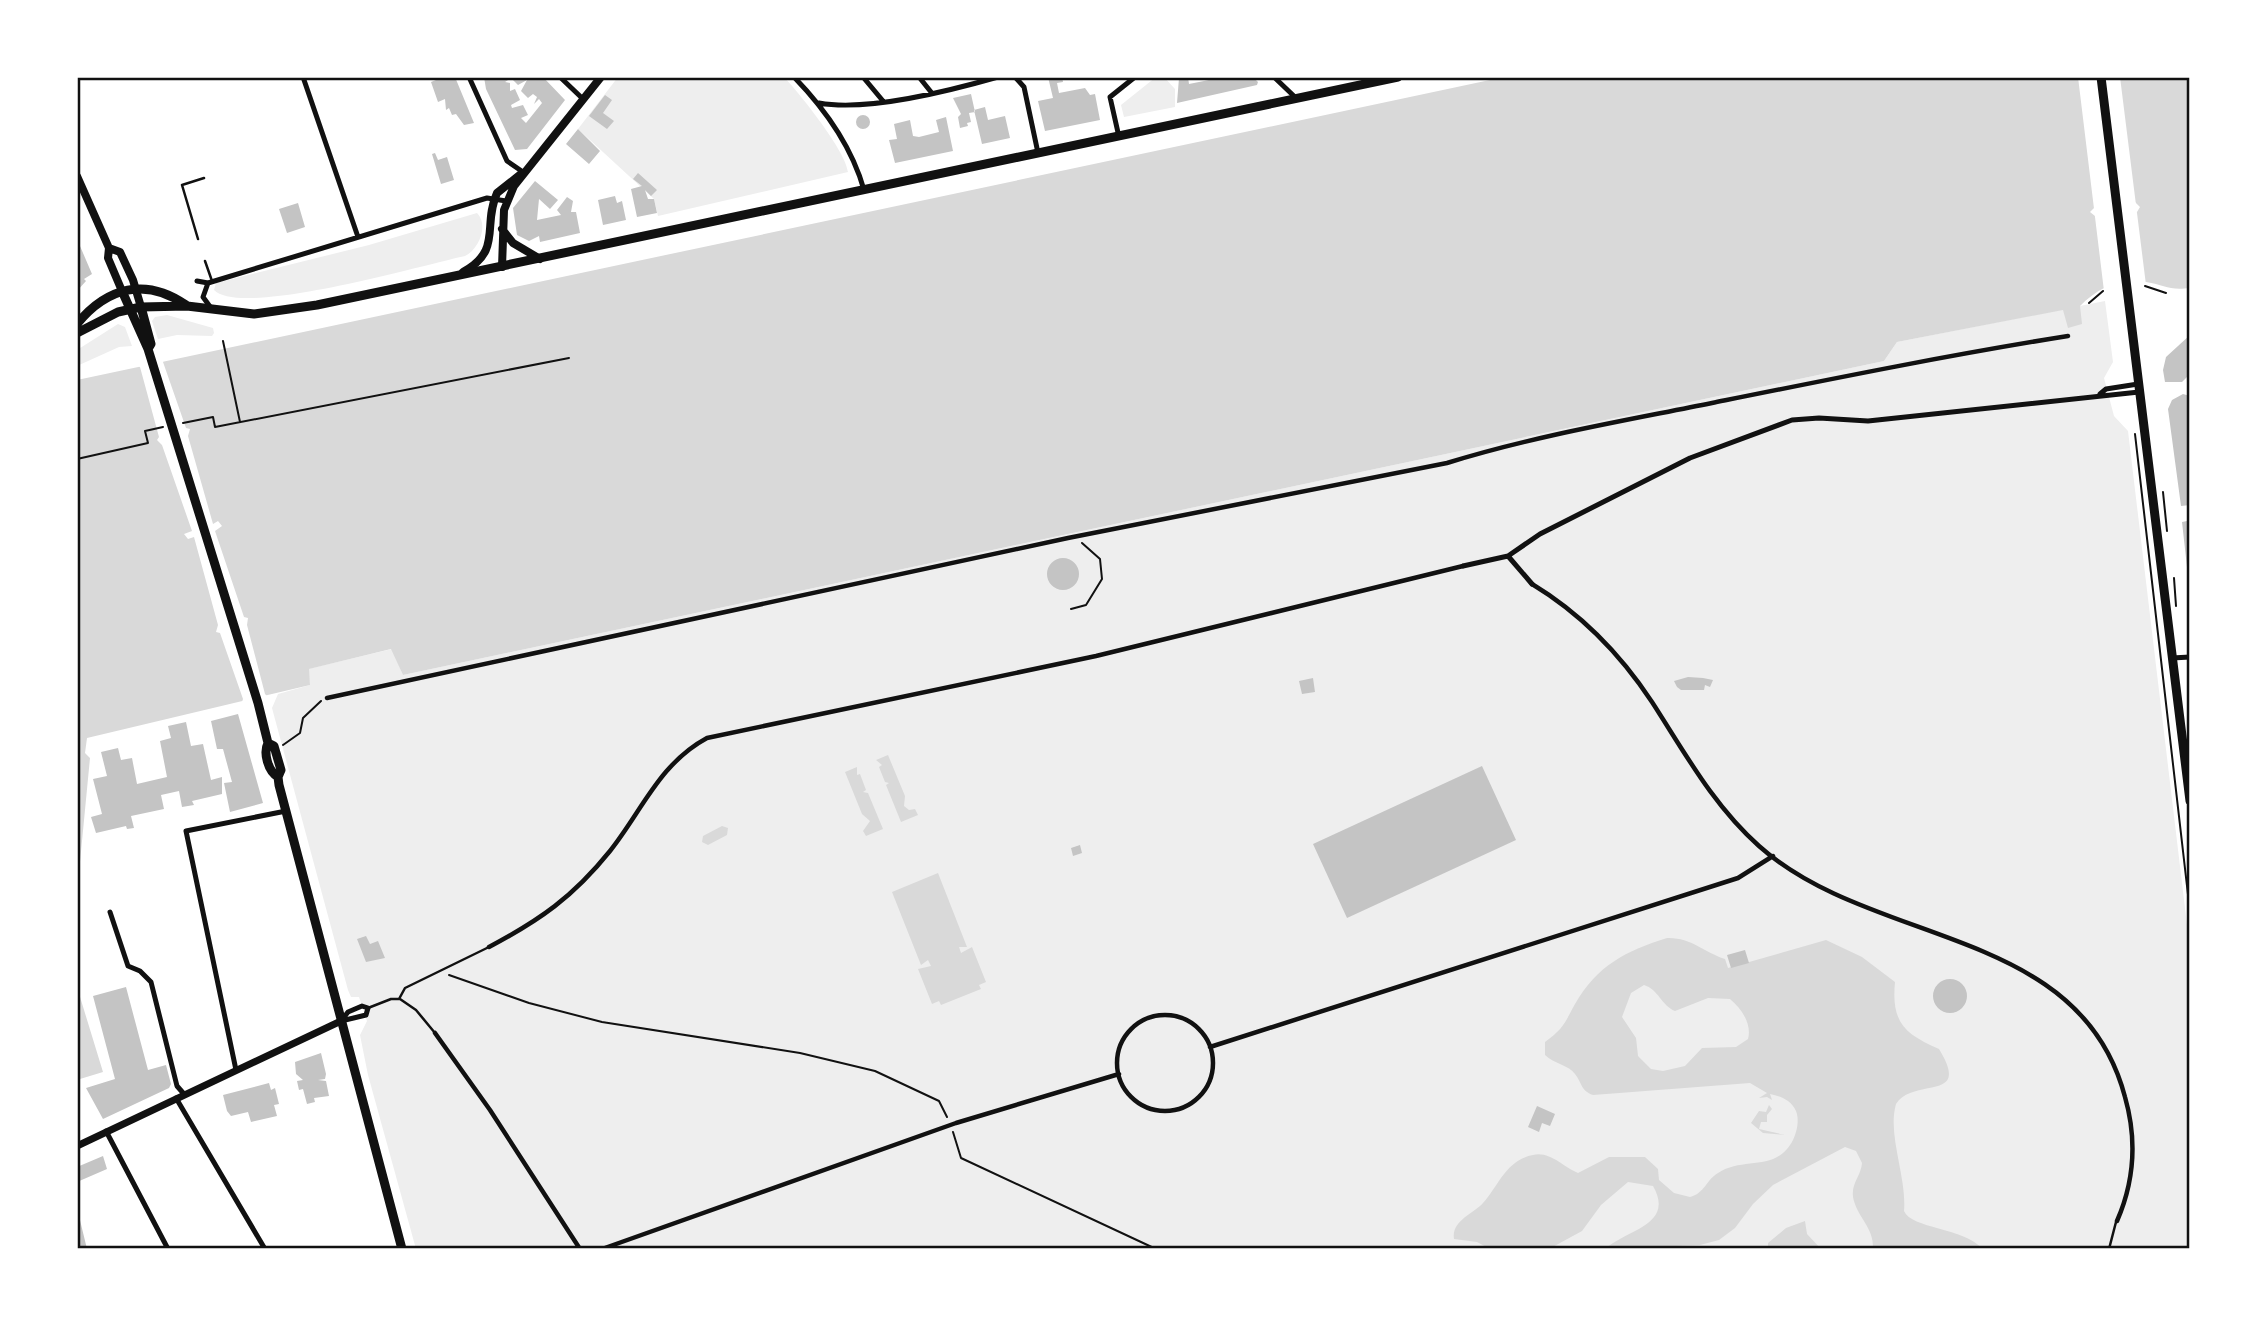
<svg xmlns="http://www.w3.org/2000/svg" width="2267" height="1326" viewBox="0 0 2267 1326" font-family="'Archivo Narrow',sans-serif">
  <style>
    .green { fill: #eee }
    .water { fill: #d9d9d9; fill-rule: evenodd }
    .pier { fill: #fff }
    .building { fill: #c4c4c4; fill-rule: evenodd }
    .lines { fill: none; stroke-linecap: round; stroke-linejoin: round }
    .path { stroke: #111; stroke-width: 2 }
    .service { stroke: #111; stroke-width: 2.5 }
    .pedestrian { stroke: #111; stroke-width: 4.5 }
    .minor { stroke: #111; stroke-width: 5 }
    .tertiary { stroke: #111; stroke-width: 7 }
    .secondary { stroke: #111; stroke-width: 8 }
    .primary { stroke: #111; stroke-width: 9 }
    .trunk { stroke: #111; stroke-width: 9 }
    .neatline { fill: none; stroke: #111; stroke-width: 2.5 }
  </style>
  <rect width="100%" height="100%" fill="#fff"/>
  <path class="green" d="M618,77H784C800,94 846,151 848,172L658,216L654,199L578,129Z
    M1156,77H1164L1175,89V107L1124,117L1121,105Z
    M477,213C489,225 479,249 465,256C423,265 241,318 214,290L216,283L369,245Z
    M2105,301L2113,362L2104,378L2114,416L2128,431L2190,950V1249H416L368,1075L360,1035L367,1021L359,997H351L348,990L272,708L278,694L310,685L308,669L392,649L403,675L1884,361L1897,342Z
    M167,315L213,328L214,333L212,336L177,335L158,339L152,321L155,317Z
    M118,324L125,327L132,346L119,347L77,366V350Z"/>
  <path class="water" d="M1504,77H2190V288C2169,291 2165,285 2146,282C2120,277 2098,288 2080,306L2082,324L2068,328L2063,310L1897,342L1884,361L403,675L391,649L309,669L310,685L87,738L85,753L90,758L77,893V380ZM2135,202L2140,207L2137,212L2095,216L2090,212L2094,208Z
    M888,755L905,796L904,806L909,810L915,809L918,815L901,822L886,785L889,783L885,782L879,767L882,765L876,760Z
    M857,767V775L860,774L866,790L863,792L868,793L883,829L866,836L863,831L870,821L862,814L845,772Z
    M722,826L728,828L727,835L708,845L702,842L703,836Z
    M938,873L967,947H959L961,953L972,947L986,982L979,985L981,989L941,1005L939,1001L932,1004L918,969L931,966L928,960L921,965L892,892Z
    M1667,938C1690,937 1704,952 1725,959L1728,968L1826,940L1862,957L1895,982C1891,1023 1905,1034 1939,1049C1972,1103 1914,1076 1896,1104C1887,1135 1907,1177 1904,1211C1912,1229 1962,1227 1983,1249H1873C1874,1228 1859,1219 1854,1201C1849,1185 1861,1177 1862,1163L1856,1151L1845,1147L1773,1185L1753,1204L1735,1228L1719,1240L1700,1245L1605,1249C1628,1229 1675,1225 1653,1186L1628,1182L1601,1205L1582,1231L1549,1249H1490L1477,1242L1454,1239C1451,1221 1473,1214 1483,1203C1499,1185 1506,1160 1533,1155C1550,1151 1563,1167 1578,1173L1609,1157H1645L1658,1169L1659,1180L1674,1193L1690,1197C1704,1194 1707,1179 1718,1173C1744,1156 1776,1173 1793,1140C1796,1134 1800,1121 1796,1111C1791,1100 1780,1096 1770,1094L1772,1100L1767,1097L1759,1098L1767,1093L1750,1083L1593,1095C1581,1091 1582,1083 1575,1074C1569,1065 1554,1064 1545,1055V1042C1564,1028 1564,1024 1575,1004C1597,966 1625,951 1667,938ZM1644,985C1658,989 1662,1006 1675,1011L1708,998L1730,999C1742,1009 1752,1024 1748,1039L1736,1047L1702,1048L1685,1066L1663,1071L1651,1069L1638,1056L1636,1038L1622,1017L1631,993Z
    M77,987L103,1072L80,1079L77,1073Z
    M1769,1105L1772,1109L1767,1115V1122H1761L1759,1129L1785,1135L1763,1133L1751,1123L1759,1111L1766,1112Z
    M1805,1221L1807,1234L1821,1249H1768V1243L1786,1228Z"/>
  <path class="pier" d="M2078,77H2120L2146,285H2122L2104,291Z
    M165,358L163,362L186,428L190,429L188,436L213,524L218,521L222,526L215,531L244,617L248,618L247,625L265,694L270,699L241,705L243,699L220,633L216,632L218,625L194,537L188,539L184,534L192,531L162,445L157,440L159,437L140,367L135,364Z"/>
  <path class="building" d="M435,77H455L474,123L464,125L456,114L452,115L449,108L446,110L445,99L438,102L431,82L436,80Z
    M484,77H543L565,100L527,149L515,150L486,89ZM511,78L518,85L527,80L521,91L528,98L533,94L537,97L534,104L539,99L542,103L526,123L521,118L528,115L523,105L512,108L511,105L520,100L515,89L510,91V83L505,82Z
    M1048,77H1062L1063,82L1057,83L1059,93L1085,88L1090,95L1095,94L1100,120L1045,131L1038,101L1053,98Z
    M1183,77H1188L1189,84L1209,80V77H1253L1258,82L1257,85L1177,103L1179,78Z
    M971,94L975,112L969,113L971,122L967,123L968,126L960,128L958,117L961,114L953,98Z
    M605,95L612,100L603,113L614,121L607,129L589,116Z
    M985,107L988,120L1005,116L1010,138L982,144L974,110Z
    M856 122a7 7 0 1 1 14 0a7 7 0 1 1-14 0Z
    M946,117L953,151L895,163L889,140L897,139L894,124L910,120L913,136L919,137L939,132L936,120Z
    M578,129L600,151L589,164L566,144Z
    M435,153L438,160L447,157L454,180L441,184L432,154Z
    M638,173L657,190L651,196L645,190L648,199H654L657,213L637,217L631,189L642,186L633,179Z
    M535,181L558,200L550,209L539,199L537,220L561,215L557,210L567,197L573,201L571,212H576L580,233L540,242L539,236L529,241L517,235L513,208Z
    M615,196L617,203L622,201L626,220L603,225L598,200Z
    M298,203L305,227L287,233L279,209Z
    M77,239L92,274L84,279L86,281L77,291Z
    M2190,335V374L2182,382H2165L2163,370L2166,357Z
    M2183,394L2190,396V505L2181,506L2168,409L2172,400Z
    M2187,517H2190L2188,576L2182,522L2187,521Z
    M1047 574a16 16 0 1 1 32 0a16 16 0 1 1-32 0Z
    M1688,677L1703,678L1713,680L1710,687L1705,685L1704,690H1681L1677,687L1674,681Z
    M1313,678L1315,692L1302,694L1299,681Z
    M238,714L263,803L230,812L224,783L232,782L223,749H217L211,721Z
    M186,722L191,746L203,744L211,780L222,777V794L192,801L194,805L182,807L179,791L161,795L164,809L131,816L134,828L127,829L126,826L96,833L91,817L102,814L93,779L107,776L101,752L118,748L121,760L132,758L137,784L167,777L160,741L171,738L168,726Z
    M1482,766L1516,840L1347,918L1313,844Z
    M1080,845L1082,853L1073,856L1071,848Z
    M366,936L370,944L378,941L385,958L366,962L357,939Z
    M1745,950L1749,963L1731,968L1727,955Z
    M1933 996a17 17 0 1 1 34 0a17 17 0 1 1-34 0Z
    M126,987L148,1070L166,1065L171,1084L169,1088L103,1119L86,1088L115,1079L93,996Z
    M321,1053L326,1074L325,1079L318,1080L326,1081L329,1096L314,1098L315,1102L307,1104L303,1089L299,1090L297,1081L303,1080L296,1074L295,1062Z
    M269,1083L271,1090L275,1088L279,1104L274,1105L277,1116L251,1122L248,1112L231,1116L227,1111L223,1095Z
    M1537,1106L1555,1114L1550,1126L1542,1123L1539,1132L1528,1127Z
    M103,1156L107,1169L77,1182V1167Z
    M77,1212H78L87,1249H77Z"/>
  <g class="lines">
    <path class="path" d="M2145,286L2166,293
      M2089,303L2103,291
      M223,341L240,422
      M183,423L213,417L215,427L569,358
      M2135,434L2190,912
      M77,459L148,443L145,431L163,427
      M2163,492L2167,531
      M2174,578L2176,606
      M1071,609L1086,605L1102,579L1100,559L1082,543
      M283,745L300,733L303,718L321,701
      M449,975L529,1003L602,1022L800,1053L875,1071L939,1101L947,1117
      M953,1132L961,1158L1156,1249"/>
    <path class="service" d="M198,239L182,185L204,178
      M205,261L212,281
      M400,999L416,1010L435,1033
      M368,1008L391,999H399L405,988L489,947
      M2109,1249L2116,1222
      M2109,1249H2122"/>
    <path class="pedestrian" d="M1532,584C1580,613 1621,655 1652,702C1685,753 1713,805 1759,846C1873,948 2080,925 2125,1097C2137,1139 2134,1182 2117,1221
      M327,698L1068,538L1447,463C1534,436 1623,421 1712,403C1831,379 1949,355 2068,336
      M489,947C540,920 573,897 610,851C642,811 659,764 707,738L1096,656L1463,566
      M1117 1063a48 48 0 1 1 96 0a48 48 0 1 1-96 0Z
      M435,1033L490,1110L580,1249
      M1210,1047L1738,878L1773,856
      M602,1249L956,1123L1119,1074"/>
    <path class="minor" d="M303,77L358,237
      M469,77L507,161L523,172
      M560,77L583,99
      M794,77C825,109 852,147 864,190
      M863,77L883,101
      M919,77L931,92
      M1015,77L1024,87L1038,153
      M1274,77L1297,99
      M819,103C868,112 949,91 998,77
      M1119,137L1110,97L1135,77
      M197,281L208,283L487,198L506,201
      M208,283L203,297L211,308
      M2100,394L2106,389L2138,384
      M1508,556L1532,584
      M1463,566L1508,556L1540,534L1690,458L1792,420L1819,418L1868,421L2139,392
      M2172,658L2190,657
      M110,912L128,966L140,971L151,982L177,1086L184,1094
      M362,1006L368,1008L366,1015L341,1021L348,1012Z
      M236,1070L186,831L286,811
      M176,1098L265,1249
      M106,1131L168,1249"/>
    <path class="tertiary" d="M77,1146L341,1021"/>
    <path class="secondary" d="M77,176L109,248L108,258L122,291
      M502,229L513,243L540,259
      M109,248L120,252L133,280L141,307
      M502,267L504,210L514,186L601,77
      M463,272C503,250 482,226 497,193L521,174"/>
    <path class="primary" d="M2101,77L2190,801
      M122,291L148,349L258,703L268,743C263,753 268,771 278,777
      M141,307L151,344L148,349
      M268,743L274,746L281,770L278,777L279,785L402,1249"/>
    <path class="trunk" d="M77,324C107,287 146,277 186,305
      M77,333L118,312L141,307L187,306L254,314L317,305L1398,77"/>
  </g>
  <rect width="2267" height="1326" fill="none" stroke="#ffffff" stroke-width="158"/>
  <rect x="79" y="79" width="2109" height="1168" class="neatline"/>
</svg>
